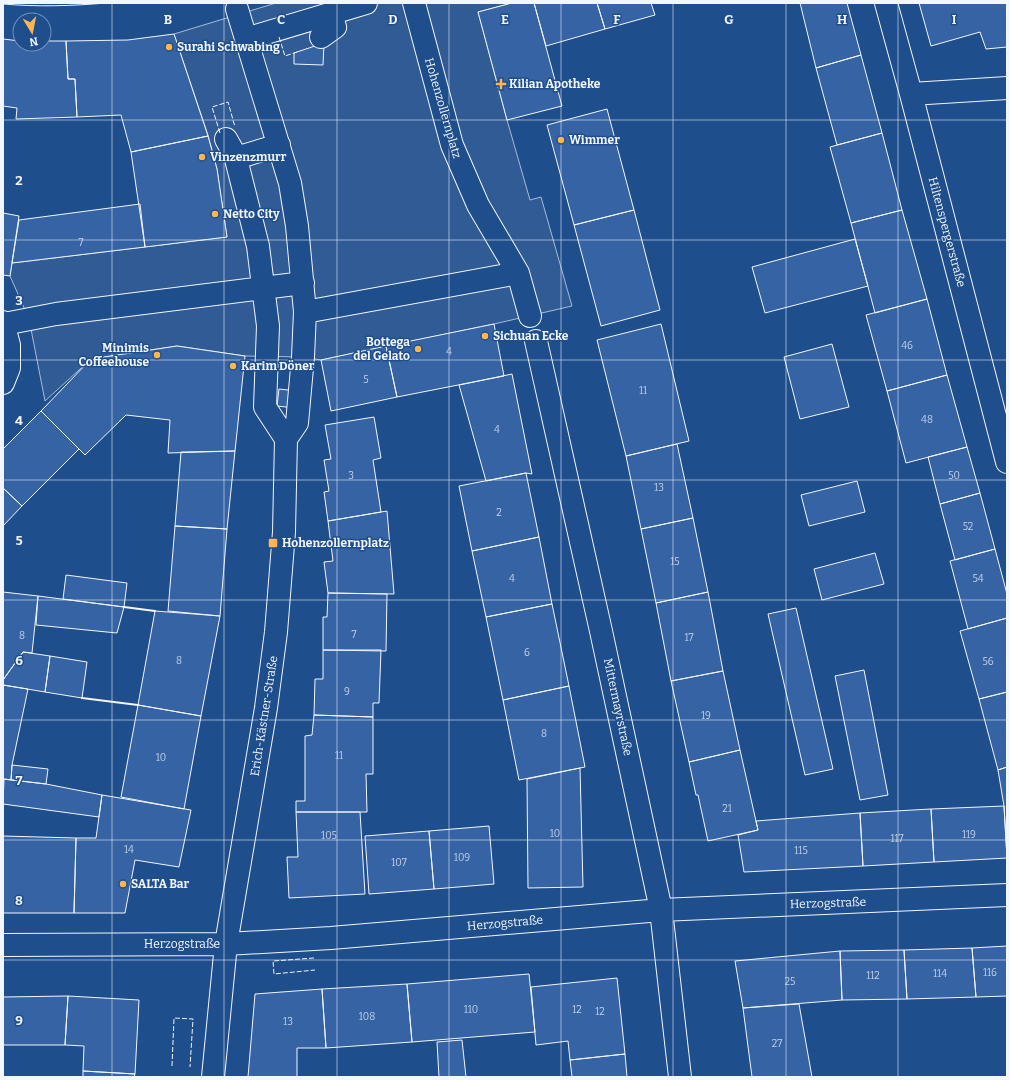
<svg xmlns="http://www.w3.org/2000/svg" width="1010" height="1080" viewBox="0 0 1010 1080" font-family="Bitter,serif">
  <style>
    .parking { fill: #305b95; stroke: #a8bbd7 }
    .building { fill: #3563a3; stroke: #f2f6ff }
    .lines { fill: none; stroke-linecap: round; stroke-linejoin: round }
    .street-casing { stroke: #f2f6ff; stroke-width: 24 }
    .street { stroke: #1f4e8c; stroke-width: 22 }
    .tram { stroke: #f2f6ff; stroke-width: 1 }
    .fence { stroke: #f2f6ff; stroke-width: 1; stroke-dasharray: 5 2; stroke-linecap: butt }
    .wall { stroke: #f2f6ff; stroke-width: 2 }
    .grid { fill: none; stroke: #f2f6ff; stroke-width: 1; stroke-opacity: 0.55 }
    .poi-dot { fill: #ffb74d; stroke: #1f4e8c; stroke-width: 1.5 }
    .labels { text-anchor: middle; stroke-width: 3; stroke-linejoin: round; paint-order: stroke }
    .number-label { font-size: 10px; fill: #c3d1e8 }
    .poi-label { font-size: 12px; font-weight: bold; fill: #f2f6ff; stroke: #1f4e8c; text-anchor: start }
    .street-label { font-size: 12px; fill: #f2f6ff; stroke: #1f4e8c }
    .grid-label { font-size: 13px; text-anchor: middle; font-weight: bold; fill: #f2f6ff; stroke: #1f4e8c; stroke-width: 3; stroke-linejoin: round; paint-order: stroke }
  </style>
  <rect width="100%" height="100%" fill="#1f4e8c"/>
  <path class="parking" d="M276,3H512L478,12L507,120L530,200L541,197L572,306L494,324L321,360L303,357L245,356L177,346L91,359L45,401L29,319L10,276L12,263L227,237L217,169L208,135L174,34Z"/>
  <path class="building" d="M512,3H534L562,106L507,120L478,12Z
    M534,3H597L605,29L546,46Z
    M597,3H651L655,15L605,29Z
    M800,3H847L861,55L816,68Z
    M919,3H1007V47L986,49L980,32L931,46Z
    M174,34L208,136L131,152L121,115L77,117L75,79H68L66,41L128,40Z
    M3,39L20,41V44H44V41H66L68,79H75L77,117L16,119L17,108L3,106Z
    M324,43L323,65L294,64V53Z
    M861,55L882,133L837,145L816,68Z
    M607,109L634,210L574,225L547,125Z
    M882,133L902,210L851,223L830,147Z
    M208,136L217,169L227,237L145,247L131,152Z
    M140,204L145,247L12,263L19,220Z
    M634,210L660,310L601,326L574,225Z
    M902,210L927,299L875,313L851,223Z
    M3,213L19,216L10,276L3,275Z
    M855,239L868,286L765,313L752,267Z
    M927,299L947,375L887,391L866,315Z
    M494,324L504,376L397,397L386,346Z
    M661,324L689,441L626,456L597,340Z
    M832,344L849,407L800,419L784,357Z
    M177,346L245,356L235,451L168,453L170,420L126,415L85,455L41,411L91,359Z
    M386,346L397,397L331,411L321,360Z
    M512,374L532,474L526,473L486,481L459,385Z
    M947,375L967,447L906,463L887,391Z
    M279,389L297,391L295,408L277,406Z
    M41,411L79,449L22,506L3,488V449Z
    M374,417L381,458L373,460L381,512L328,521L324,492L329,491L324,460L331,459L325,425Z
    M677,444L693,518L641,529L626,456Z
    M967,447L980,493L940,504L928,457Z
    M235,451L227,529L175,526L181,452Z
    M526,473L539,537L472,551L459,486Z
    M857,481L865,512L809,526L801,495Z
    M3,488L22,506L3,526Z
    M980,493L995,549L955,560L940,504Z
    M387,511L394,594L328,593L324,562L333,561L328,521Z
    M693,518L708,592L656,603L641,529Z
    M175,526L227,529L220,616L168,611Z
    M539,537L552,604L486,617L472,551Z
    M995,549L1007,594V618L968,629L950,561Z
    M875,553L884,584L822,600L814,569Z
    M66,575L127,583L124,607L63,599Z
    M3,592L38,596L32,653L23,652L3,680Z
    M708,592L723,671L671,681L656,603Z
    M328,593L387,594L386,651L323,650V617H327Z
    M38,596L124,607L117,633L36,625Z
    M552,604L569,686L503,700L486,617Z
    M796,608L833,769L805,775L768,614Z
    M155,611L220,616L201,716L138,705Z
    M1007,618V692L979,699L960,631Z
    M323,650H381L379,703H373V717L314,715L315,679H323Z
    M23,652L50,656L45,692L3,685V680Z
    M50,656L87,662L82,698L45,692Z
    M864,670L888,795L860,800L835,676Z
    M723,671L740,750L689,762L671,681Z
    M3,685L28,689L12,765L11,780L3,779Z
    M569,686L585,767L519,780L503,700Z
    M1007,692V767L998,770L979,699Z
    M138,705L201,716L184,809L121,797Z
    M314,715L373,717V774H366L367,812H296V801H305V736L312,735Z
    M740,750L758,830L708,841L698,795H696L689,762Z
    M12,765L48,769L46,784L11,780Z
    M1007,767V858L1004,806L998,770Z
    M580,768L583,887L528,888L527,779Z
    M4,779L46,784L102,795L99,817L3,804Z
    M102,795L191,810L179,867L135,860L125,913H74L76,838H96Z
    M1004,806L1007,858L934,862L931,809Z
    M931,809L934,862L863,866L860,813Z
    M296,812H360L365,894L289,898L287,857H298Z
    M860,813L863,866L744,872L738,835L758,830L756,821Z
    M489,826L494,884L434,889L429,831Z
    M429,831L434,889L369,894L365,836Z
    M3,836L76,838L74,913H3Z
    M1007,946V996L976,997L972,948Z
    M972,948L976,997L907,999L904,950Z
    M904,950L907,999L842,1000L840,951Z
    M840,951L842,1000L743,1008L735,961Z
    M529,974L535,1032L412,1042L407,984Z
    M617,978L625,1054L570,1060L568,1041L536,1045L531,987Z
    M407,984L412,1042L326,1048L322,989Z
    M322,989L326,1048H297V1077H248L255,994Z
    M68,996L65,1045H3V997Z
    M68,996L139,1000L135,1074L83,1071L84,1046L65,1045Z
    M799,1004L812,1077H752L743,1008Z
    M462,1040L466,1077H439L437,1042Z
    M625,1054L627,1077H572L570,1060Z
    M83,1071L135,1074L134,1077H83Z"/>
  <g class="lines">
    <defs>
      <path id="street" d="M414,3L452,145L478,205L518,273L530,316
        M886,3L911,94L1007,462
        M321,37L335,27L331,13
        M246,39L366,3
        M911,94L1007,88
        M226,139L235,155L258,246L268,326L265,407L286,439
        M236,158L279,145
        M305,312L518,273
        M3,322L9,345V368L3,383
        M4,324L56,314L303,283
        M536,341L601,631L661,910L680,1077
        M3,945L226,944L331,938L661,910L1007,895
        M213,1077L226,944L266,708L276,632L284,532L286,439L297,423L303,357L305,312L297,226L290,183L237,9"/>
    </defs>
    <use href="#street" class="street-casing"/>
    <use href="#street" class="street"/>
    <path class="tram" d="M3,4C38,7 71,6 106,3"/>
    <path class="fence" d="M279,37L285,56L297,52
      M220,133L212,107L228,102L235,127
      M314,958L273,961L274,974L315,970
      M172,1066L174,1018L193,1019L190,1067"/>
    <path class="wall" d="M124,607L155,611
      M82,698L138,705"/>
  </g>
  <path class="grid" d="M112,3V1077M224,3V1077M337,3V1077M449,3V1077M561,3V1077M673,3V1077M786,3V1077M898,3V1077M3,120H1007M3,240H1007M3,360H1007M3,480H1007M3,600H1007M3,720H1007M3,840H1007M3,960H1007"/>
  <g class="poi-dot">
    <circle cx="169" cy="47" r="4"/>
    <path d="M499 78h4v4h4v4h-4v4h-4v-4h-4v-4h4z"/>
    <circle cx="561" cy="140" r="4"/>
    <circle cx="202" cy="157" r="4"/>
    <circle cx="215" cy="214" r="4"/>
    <circle cx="485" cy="336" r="4"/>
    <circle cx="418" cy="349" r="4"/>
    <circle cx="157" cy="355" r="4"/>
    <circle cx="233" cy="366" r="4"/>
    <rect x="268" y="538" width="10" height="10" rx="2"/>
    <circle cx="123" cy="884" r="4"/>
  </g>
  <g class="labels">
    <g class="number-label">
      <text x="81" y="246">7</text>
      <text x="907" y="349">46</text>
      <text x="449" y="355">4</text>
      <text x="366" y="383">5</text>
      <text x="643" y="394">11</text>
      <text x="927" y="423">48</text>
      <text x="497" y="433">4</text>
      <text x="351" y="479">3</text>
      <text x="954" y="479">50</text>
      <text x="659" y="491">13</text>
      <text x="499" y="516">2</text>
      <text x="968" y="530">52</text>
      <text x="675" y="565">15</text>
      <text x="512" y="582">4</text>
      <text x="978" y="582">54</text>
      <text x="354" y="638">7</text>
      <text x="22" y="639">8</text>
      <text x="689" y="641">17</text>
      <text x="527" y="656">6</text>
      <text x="179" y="664">8</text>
      <text x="988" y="665">56</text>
      <text x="347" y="695">9</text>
      <text x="706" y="719">19</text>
      <text x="544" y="737">8</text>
      <text x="339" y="759">11</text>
      <text x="161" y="761">10</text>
      <text x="727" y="812">21</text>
      <text x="555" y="837">10</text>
      <text x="969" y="838">119</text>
      <text x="329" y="839">105</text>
      <text x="897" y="842">117</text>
      <text x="129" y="853">14</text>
      <text x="801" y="854">115</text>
      <text x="462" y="861">109</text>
      <text x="399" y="866">107</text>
      <text x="990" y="976">116</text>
      <text x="940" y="977">114</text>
      <text x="873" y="979">112</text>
      <text x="790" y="985">25</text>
      <text x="471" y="1013">110</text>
      <text x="577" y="1013">12</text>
      <text x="600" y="1015">12</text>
      <text x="367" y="1020">108</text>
      <text x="288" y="1025">13</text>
      <text x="777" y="1047">27</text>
    </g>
    <g class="poi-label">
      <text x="177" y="51">Surahi Schwabing</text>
      <text x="509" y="88">Kilian Apotheke</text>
      <text x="569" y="144">Wimmer</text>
      <text x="210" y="161">Vinzenzmurr</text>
      <text x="223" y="218">Netto City</text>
      <text x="493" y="340">Sichuan Ecke</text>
      <text x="410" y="346" text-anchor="end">Bottega<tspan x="410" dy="14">del Gelato</tspan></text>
      <text x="149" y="352" text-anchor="end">Minimis<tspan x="149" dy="14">Coffeehouse</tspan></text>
      <text x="241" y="370">Karim Döner</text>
      <text x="282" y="547">Hohenzollernplatz</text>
      <text x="131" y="888">SALTA Bar</text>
    </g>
    <g class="street-label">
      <text transform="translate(443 108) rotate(74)" y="4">Hohenzollernplatz</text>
      <text transform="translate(947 232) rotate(75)" y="4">Hiltenspergerstraße</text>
      <text transform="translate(618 707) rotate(78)" y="4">Mittermayrstraße</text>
      <text transform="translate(264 716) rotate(-81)" y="4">Erich-Kästner-Straße</text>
      <text transform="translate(828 903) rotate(-2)" y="4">Herzogstraße</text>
      <text transform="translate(505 923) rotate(-5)" y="4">Herzogstraße</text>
      <text x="182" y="948">Herzogstraße</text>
    </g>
  </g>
  <g class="grid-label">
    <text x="168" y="24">B</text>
    <text x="281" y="24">C</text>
    <text x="393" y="24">D</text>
    <text x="505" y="24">E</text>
    <text x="617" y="24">F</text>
    <text x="729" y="24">G</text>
    <text x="842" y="24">H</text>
    <text x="954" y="24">I</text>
    <text x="19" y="185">2</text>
    <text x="19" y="305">3</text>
    <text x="19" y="425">4</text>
    <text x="19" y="545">5</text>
    <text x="19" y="665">6</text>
    <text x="19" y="785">7</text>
    <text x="19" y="905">8</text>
    <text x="19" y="1025">9</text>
  </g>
  <rect width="1010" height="1080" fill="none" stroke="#f2f6ff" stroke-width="8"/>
  <g transform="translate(32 32) rotate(170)"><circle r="19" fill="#1f4e8c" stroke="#7391ba"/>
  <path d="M0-3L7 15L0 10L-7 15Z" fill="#ffb74d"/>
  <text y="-6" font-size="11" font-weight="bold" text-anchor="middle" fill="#f2f6ff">N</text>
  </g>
</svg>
